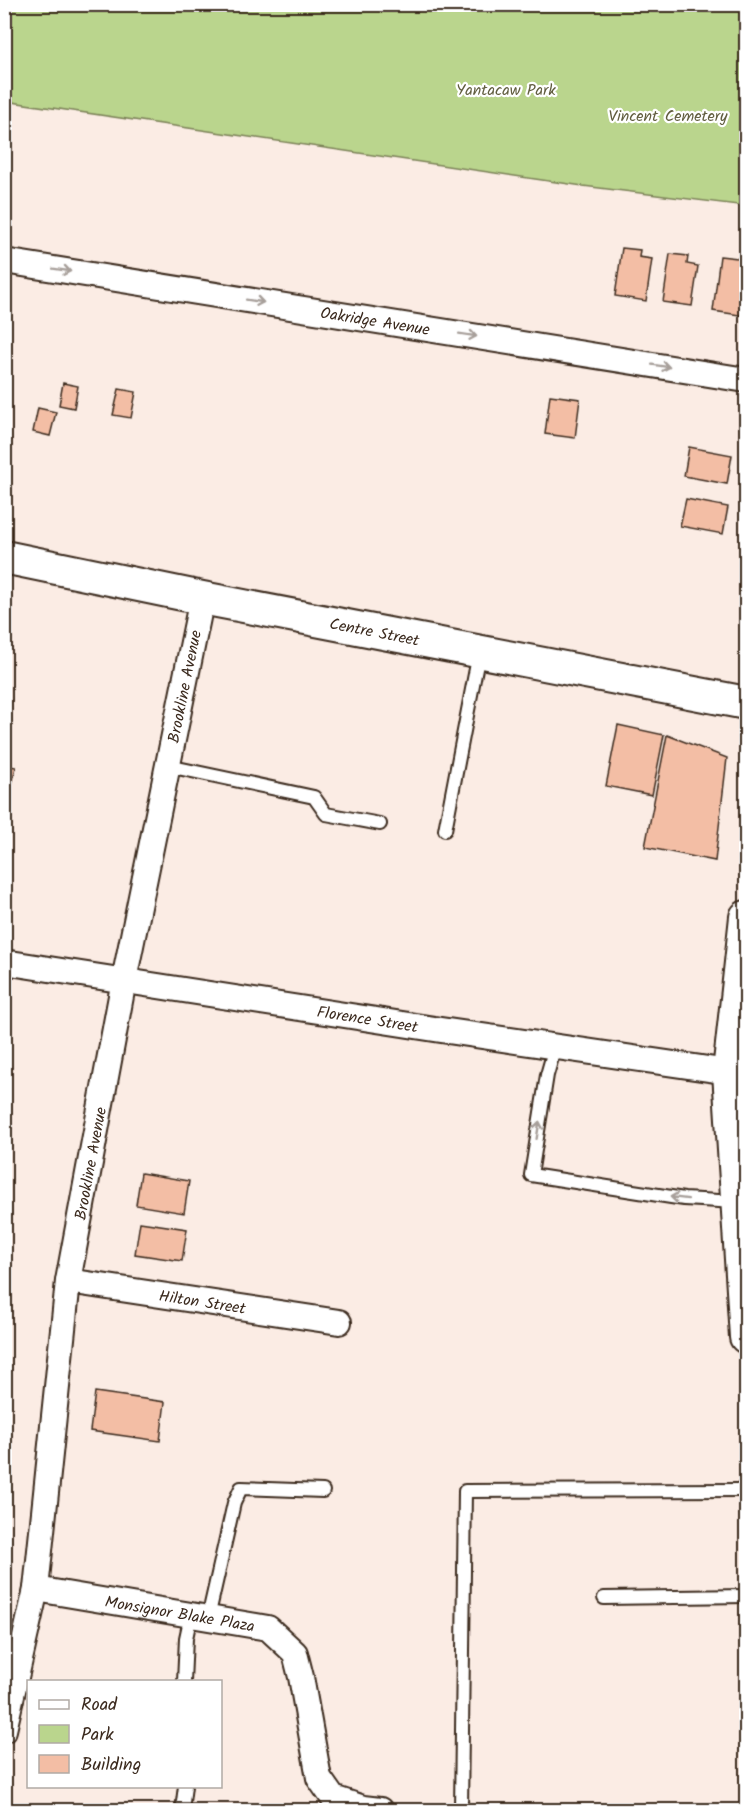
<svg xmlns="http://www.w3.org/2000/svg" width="751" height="1815" viewBox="0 0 751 1815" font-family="Kalam,sans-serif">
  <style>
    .green { fill: #bad58d; stroke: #7a8056; stroke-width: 1.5 }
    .building { fill: #f3bea5; stroke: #3b2a1e; stroke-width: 1.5 }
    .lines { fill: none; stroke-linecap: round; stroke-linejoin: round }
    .service-casing { stroke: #3b2a1e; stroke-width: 16 }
    .minor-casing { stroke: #3b2a1e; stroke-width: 28 }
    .tertiary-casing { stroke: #3b2a1e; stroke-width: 36 }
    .service { stroke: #fff; stroke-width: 12 }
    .minor { stroke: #fff; stroke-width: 24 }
    .tertiary { stroke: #fff; stroke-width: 32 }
    .oneway { stroke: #a79f9a }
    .labels { text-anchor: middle; stroke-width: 4.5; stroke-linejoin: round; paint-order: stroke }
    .park-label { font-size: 16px; fill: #615d3f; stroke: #fff }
    .street-label { font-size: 16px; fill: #3b2a1e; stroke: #fff }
  </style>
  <rect width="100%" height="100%" fill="#fbece4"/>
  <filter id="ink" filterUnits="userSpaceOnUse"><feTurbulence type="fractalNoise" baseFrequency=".0167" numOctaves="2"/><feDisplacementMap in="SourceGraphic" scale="12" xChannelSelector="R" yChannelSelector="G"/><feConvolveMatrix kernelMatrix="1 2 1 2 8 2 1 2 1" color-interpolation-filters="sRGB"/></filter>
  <g filter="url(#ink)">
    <path class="green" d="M5,4L746,5V206L583,186L5,101Z"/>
    <path class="building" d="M622,248L640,250L639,257L652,259L646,301L615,296Z
      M670,254L688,256L687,264L698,266L692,306L663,302Z
      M720,256L746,259V316L713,311Z
      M63,383L78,386L74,408L59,405Z
      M119,389L136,392L131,418L113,415Z
      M550,395L580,399L575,438L545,434Z
      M38,408L56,412L50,436L33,432Z
      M689,447L732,455L727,484L684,476Z
      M686,499L728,507L723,534L680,526Z
      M618,725L664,735L652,795L606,786Z
      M667,735L727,758L715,861L645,847Z
      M4,765L16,767L8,801H4Z
      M141,1173L189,1181L184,1213L136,1205Z
      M140,1222L187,1229L182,1261L135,1254Z
      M95,1392L165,1402L160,1441L90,1431Z"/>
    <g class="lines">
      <defs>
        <path id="service" d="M168,766L314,797L326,814L380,824
          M445,830L479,653
          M555,1047L547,1075L531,1175L684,1199L736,1202
          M604,1598L746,1596
          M208,1618L234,1503L241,1488L323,1491
          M184,1682L186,1638L191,1615
          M182,1810L185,1786
          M461,1810L465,1491L746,1490"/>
        <g id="minor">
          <path id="s1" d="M4,261L746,380"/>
          <path id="s2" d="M4,962L441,1030L729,1072"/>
          <path id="s3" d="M68,1281L339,1322"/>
          <path id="s4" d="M36,1589L268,1628L295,1653L301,1677L319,1778L333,1798L363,1808L380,1810"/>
          <path id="s5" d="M4,1730L36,1589L68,1281L124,980L202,598"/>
        </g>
        <g id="tertiary">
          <path id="s6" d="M4,557L202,598L746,703"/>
          <path d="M746,917L729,1072L746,1337"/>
        </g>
      </defs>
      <use href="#service" class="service-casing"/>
      <use href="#minor" class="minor-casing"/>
      <use href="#tertiary" class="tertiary-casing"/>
      <use href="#service" class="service"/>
      <use href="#minor" class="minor"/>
      <use href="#tertiary" class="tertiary"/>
    </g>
    <defs><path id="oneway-shaft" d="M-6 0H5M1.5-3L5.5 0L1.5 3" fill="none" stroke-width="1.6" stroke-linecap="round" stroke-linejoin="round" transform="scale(1.5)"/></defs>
    <g class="oneway">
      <use href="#oneway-shaft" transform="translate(62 270) rotate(9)"/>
      <use href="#oneway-shaft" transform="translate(255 301) rotate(9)"/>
      <use href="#oneway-shaft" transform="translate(468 335) rotate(9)"/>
      <use href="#oneway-shaft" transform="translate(661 366) rotate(9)"/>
      <use href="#oneway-shaft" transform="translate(538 1130) rotate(-81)"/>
      <use href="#oneway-shaft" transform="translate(679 1198) rotate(-173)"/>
    </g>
  </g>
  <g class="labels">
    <g class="park-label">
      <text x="506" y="95">Yantacaw Park</text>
      <text x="668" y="121">Vincent Cemetery</text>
    </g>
    <g class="street-label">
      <text dy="6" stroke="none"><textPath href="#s1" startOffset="376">Oakridge Avenue</textPath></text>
      <text dy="6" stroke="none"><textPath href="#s6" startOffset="378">Centre Street</textPath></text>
      <text dy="6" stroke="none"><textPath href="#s5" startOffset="1060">Brookline Avenue</textPath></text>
      <text dy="6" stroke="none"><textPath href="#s2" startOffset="368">Florence Street</textPath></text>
      <text dy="6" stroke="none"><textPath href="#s5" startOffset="574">Brookline Avenue</textPath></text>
      <text dy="6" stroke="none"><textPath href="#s3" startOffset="136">Hilton Street</textPath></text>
      <text dy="6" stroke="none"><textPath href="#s4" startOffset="146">Monsignor Blake Plaza</textPath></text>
    </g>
  </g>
  <rect width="751" height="1815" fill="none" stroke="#fff" stroke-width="24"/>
  <rect x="12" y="12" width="727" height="1791" fill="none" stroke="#3b2a1e" stroke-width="2" filter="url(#ink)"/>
  <rect x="27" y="1680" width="195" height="108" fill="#ffffff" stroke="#b1aaa5" stroke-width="1.5"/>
  <rect x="39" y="1700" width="30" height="9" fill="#ffffff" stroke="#b1aaa5" stroke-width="1.5"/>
  <text x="81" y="1710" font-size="18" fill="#3b2a1e">Road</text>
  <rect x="39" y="1725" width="30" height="18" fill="#bad58d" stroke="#b1aaa5" stroke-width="1.5"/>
  <text x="81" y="1740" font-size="18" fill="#3b2a1e">Park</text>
  <rect x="39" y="1755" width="30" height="18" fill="#f3bea5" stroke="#b1aaa5" stroke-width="1.5"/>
  <text x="81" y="1770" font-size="18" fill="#3b2a1e">Building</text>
</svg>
